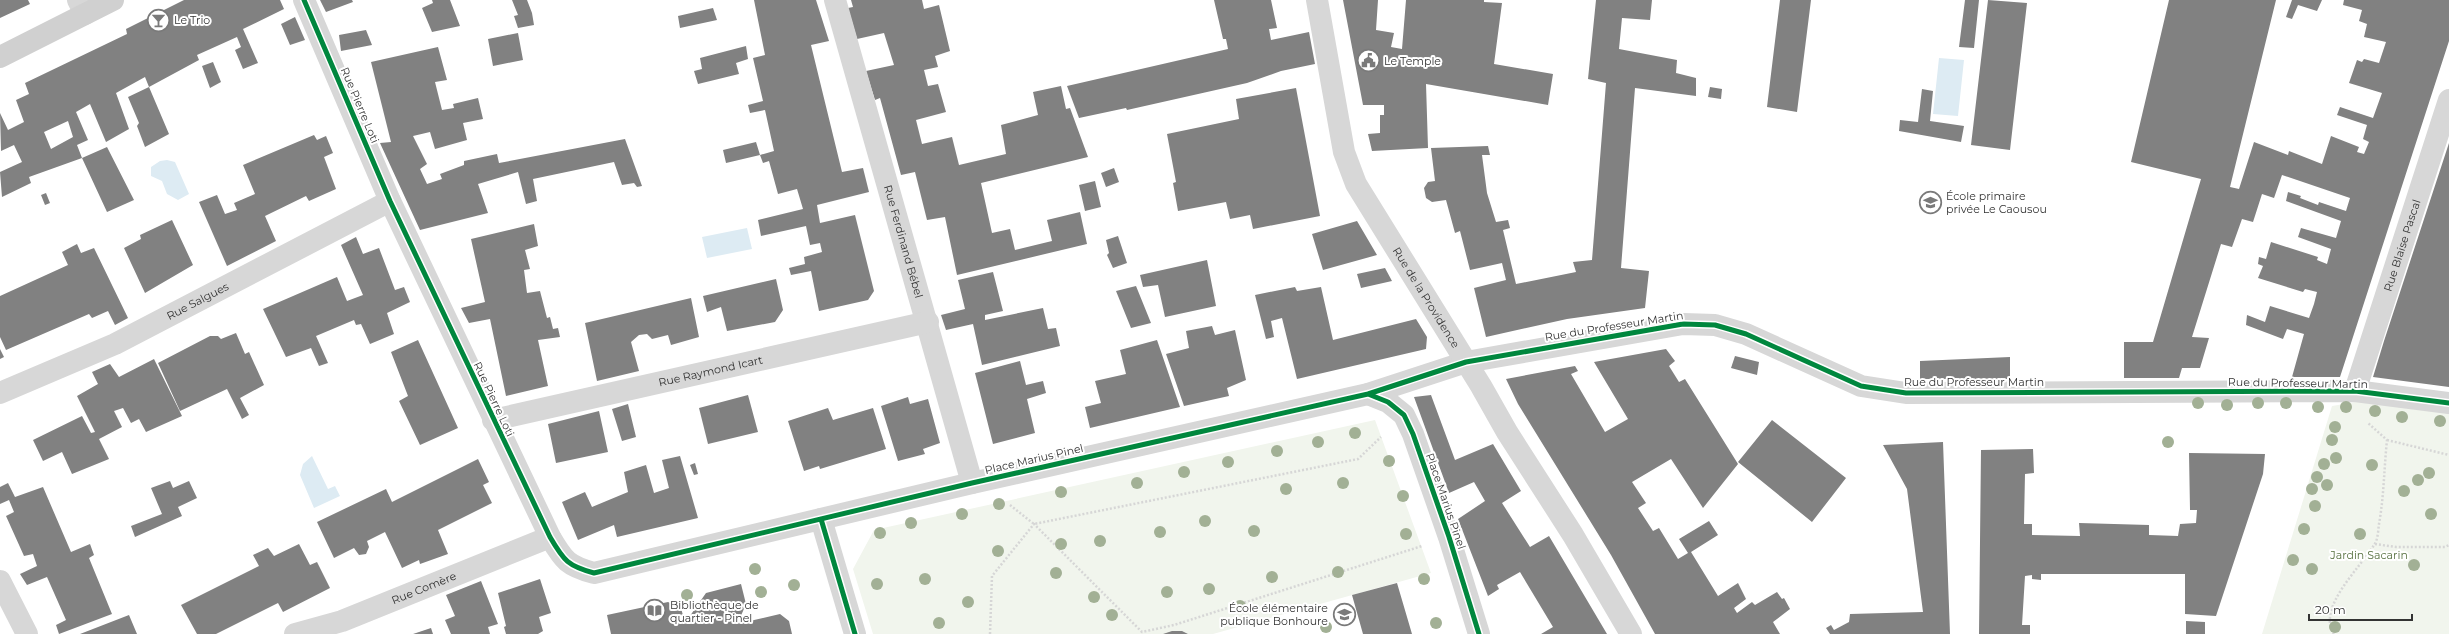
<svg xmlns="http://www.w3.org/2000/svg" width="2449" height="634" viewBox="0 0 2449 634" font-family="Montserrat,sans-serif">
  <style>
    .green { fill: #f1f5ed }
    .water { fill: #ddebf3 }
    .building { fill: #818181; fill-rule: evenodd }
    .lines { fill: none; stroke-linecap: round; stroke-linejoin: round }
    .path { stroke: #d6d6d6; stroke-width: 2.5; stroke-dasharray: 2 2; stroke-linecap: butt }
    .street { stroke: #d7d7d7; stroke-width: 22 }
    .secondary { stroke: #d0d0d0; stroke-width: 22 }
    .cycleway-casing { stroke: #fff; stroke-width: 8 }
    .cycleway { stroke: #00873e; stroke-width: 5 }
    .tree { fill: #a2b095 }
    .labels { text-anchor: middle; stroke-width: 4; stroke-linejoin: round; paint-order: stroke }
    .poi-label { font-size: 11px; fill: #333; stroke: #fff; text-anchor: start }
    .street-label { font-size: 11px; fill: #333; stroke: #fff }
    .park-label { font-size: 11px; fill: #56703f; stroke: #fff }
  </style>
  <rect width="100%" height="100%" fill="#fff"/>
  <path class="green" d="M2356,402H2397L2449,411V634H2262L2332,406Z
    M1375,420L1431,573L1213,634H873L853,569L874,530Z"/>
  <path class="water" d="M1939,58L1964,60L1958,116L1933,114Z
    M167,160L175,162L189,194L178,200L167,194L162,181L151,176V167L160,161Z
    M747,228L752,249L707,258L702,237Z
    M312,456L328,489L335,486L340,496L314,508L300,475L303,464Z"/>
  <path class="building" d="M0,0H28L30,4L0,18Z
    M184,0H280L284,9L243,29L258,63L243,69L235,50L241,47L237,37L197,55L199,60L149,87L145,77L116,93L129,129L106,142L90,104L76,112L88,140L77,145L82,158L107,147L134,200L107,212L82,158L29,177L31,183L2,197L0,172L22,162L14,145L1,151L0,113L8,130L24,122L16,100L29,94L25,83L127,34L126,29ZM68,121L73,137L51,149L44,132Z
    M320,0H352L353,2L326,12Z
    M432,0H450L460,26L432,32L422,8L433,3Z
    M512,0H527L532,13L534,25L518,28L514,16L518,15Z
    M754,0H816L829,41L811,45L842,172L863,168L869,192L817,205L820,223L855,215L874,291L868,300L819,311L811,271L791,275L789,268L805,264L804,257L822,252L820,243L810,245L806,226L761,236L758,220L803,209L797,189L778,194L769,161L763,163L760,155L774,151L765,110L750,113L748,105L763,101L753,58L765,55Z
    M851,0H922L924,9L939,5L950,51L935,56L938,67L924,70L928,86L938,84L946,112L916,120L922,144L952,137L959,165L1006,154L1001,125L1038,115L1033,92L1061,86L1066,109L1070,108L1088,157L981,183L992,233L1010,229L1015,250L1052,241L1047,220L1080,212L1087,244L957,275L945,217L927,220L915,172L901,175L880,98L875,100L866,71L894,65L884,33L857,39L848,8L853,7Z
    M1214,0H1271L1277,28L1269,29L1271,40L1309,32L1315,64L1281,71L1247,83L1127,110L1126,108L1079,118L1067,86L1228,49L1226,39H1223Z
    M1343,0H1378L1376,30L1394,33L1391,47L1402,49L1406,0H1484V2L1502,3L1494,64L1553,74L1548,105L1426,84L1428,148L1372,151L1368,134L1380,133V115H1384V105H1363Z
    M1596,0H1652L1650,20L1622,18L1619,49L1677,60L1676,73L1696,78V96L1635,88L1621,268L1649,271L1645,308L1567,319L1486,337L1474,288L1506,280L1502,263L1470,270L1460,231L1455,233L1446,200L1432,202L1426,198L1424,188L1428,182L1435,181L1431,148L1488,146L1490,155H1482L1487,193L1496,222L1508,220L1510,228L1503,230L1516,284L1576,272L1573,262L1592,260L1606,83L1588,79Z
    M1780,0H1811L1797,112L1767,107Z
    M1965,0H1979L1974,48L1959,47Z
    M1988,0L2027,3L2010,150L1971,145Z
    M2169,0H2276L2230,187L2239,189L2254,142L2288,155L2289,151L2322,164L2331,136L2359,147L2357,152L2364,154L2369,142L2363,139L2367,125L2337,115L2340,107L2373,118L2382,93L2349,83L2357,60L2362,62L2364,59L2379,63L2386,42L2364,37L2367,24L2359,21L2362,10L2343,5L2344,0H2449V41L2340,377H2292L2304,334L2287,329L2283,339L2246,325L2247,315L2265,322L2270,306L2309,318L2314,304L2317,292L2305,289L2303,292L2258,278L2263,266L2258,264L2259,257L2266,259L2271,242L2318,257L2317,260L2327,264L2331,249L2298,237L2301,228L2336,238L2341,221L2286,201L2288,192L2301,196L2300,198L2318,205L2319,202L2346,211L2350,198L2282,175L2274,198L2262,194L2253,222L2242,219L2232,247L2221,244L2192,337L2209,338L2200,368H2182L2179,378H2124V342H2153L2201,179L2131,162Z
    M2292,0H2322L2317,11L2298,5L2292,19L2286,17Z
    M713,8L717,20L680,28L678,16Z
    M295,17L305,40L290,45L281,24Z
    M366,30L372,45L341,51L339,35Z
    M518,33L523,60L493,66L488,39Z
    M746,46L748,59L736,63L739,74L698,84L694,71L702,69L700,58Z
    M438,47L447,80L435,82L442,110L454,108L453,104L478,98L483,119L463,123L467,140L435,149L430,132L413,136L427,164L420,169L427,184L442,179L440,174L464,165V161L497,154L499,163L625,139L642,186L637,187L634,183L622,185L614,162L533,179L537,201L526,204L518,172L478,184L488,213L420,230L380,143L391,142L371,62Z
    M213,62L221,82L210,88L202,66Z
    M149,87L169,134L145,147L137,126L139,123L128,97Z
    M1710,87L1722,89L1721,99L1708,97Z
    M1296,88L1320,216L1253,229L1250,215L1230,219L1226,202L1178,211L1173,183L1176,182L1167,134L1239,119L1236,99Z
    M1922,89L1933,91L1930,121L1964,126L1961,142L1899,131L1900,120L1918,122Z
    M314,135L317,140L326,136L333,153L324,157L336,189L309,201L306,196L265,216L276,241L227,266L199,202L217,195L225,214L237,210L234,203L255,194L243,165Z
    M756,142L760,155L726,163L723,150Z
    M2449,143V387L2373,377L2384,341Z
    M1114,168L1119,182L1106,187L1101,173Z
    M1095,181L1101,207L1085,211L1079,185Z
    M46,193L50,203L45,205L41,195Z
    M172,220L193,265L145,293L124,248L141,239L140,235Z
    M1357,221L1377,255L1323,270L1312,234Z
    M534,224L538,246L525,250L530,269L524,270L527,293L540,291L547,318L550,317L553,329L558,328L560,337L538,340L548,386L506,396L490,319L469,323L461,308L485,302L471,239Z
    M1118,236L1127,263L1113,268L1107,255L1109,253L1106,240Z
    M356,237L363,254L379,248L395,290L404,287L410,302L387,313L394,334L370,344L361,324L356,325L354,320L316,336L328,363L319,366L311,348L286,357L263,309L337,277L347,301L363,295L341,245Z
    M77,244L81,253L94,248L128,318L115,325L108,311L92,318L89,314L6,350L0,337V296L68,265L62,252Z
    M1207,260L1216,306L1165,317L1158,285L1143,287L1140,275Z
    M1385,268L1392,281L1361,288L1357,274Z
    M993,272L1003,311L985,315V320L1043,308L1048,329L1056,328L1060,346L982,365L973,324L946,330L941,315L965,309L958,280Z
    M776,279L783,310L775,322L727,331L721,307L707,312L703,296Z
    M1136,286L1151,323L1131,328L1116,291Z
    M1295,287L1297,291L1321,287L1333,340L1416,319L1427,337L1426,349L1297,379L1282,318L1271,321L1274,337L1266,339L1255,295Z
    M691,298L699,337L671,345L668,335L652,339L647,334L639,335L631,342L639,371L597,381L585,323Z
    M1212,326L1215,335L1235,330L1246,380L1227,388L1229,396L1184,406L1166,354L1189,348L1186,331Z
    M236,333L245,354L249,352L264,385L240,398L249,415L242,419L227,389L180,411L158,363L210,336H218L221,339Z
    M418,340L458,428L420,445L399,401L408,396L391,352Z
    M1157,340L1180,407L1090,428L1085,407L1101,403L1095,381L1126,374L1120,350Z
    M0,349L4,357L0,359Z
    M1666,349L1675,361L1669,366L1679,382L1685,379L1738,464L1703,508L1671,459L1632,482L1646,503L1638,508L1653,531L1659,528L1678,559L1688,553L1679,539L1709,521L1718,535L1691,552L1718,596L1738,583L1746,599L1734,608L1737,613L1752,602L1755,605L1777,592L1782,599L1784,598L1790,609L1773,622L1780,634H1655L1611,555L1518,404L1506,379L1575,366L1578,371L1571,374L1605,432L1628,419L1594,362Z
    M1735,356L1759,362L1757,375L1731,368Z
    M2010,357V379H1920V361Z
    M154,359L182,416L146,432L139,419L131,423L123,408L114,411L122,427L99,439L109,459L72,474L62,452L43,461L33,440L82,416L91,433L95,432L77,396L98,384L92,372L110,364L119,377Z
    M1020,361L1026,385L1043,381L1046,393L1027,399L1035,433L993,444L975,373Z
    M748,395L758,432L708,444L699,408Z
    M1431,395L1455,460L1493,444L1521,491L1502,503L1530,547L1549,536L1607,634H1541L1553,627L1520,572L1497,585L1499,589L1488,596L1458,519L1485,501L1474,482L1449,493L1414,397Z
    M908,397L910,404L928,399L940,443L923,449L925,454L898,461L881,406Z
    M628,404L636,437L622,441L612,409Z
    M828,408L833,420L873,408L886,449L820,469L819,466L804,471L788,421Z
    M599,411L608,452L556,463L548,424Z
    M1772,420L1846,478L1812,522L1738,462Z
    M1943,442L1950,634H1830L1826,628L1831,625L1834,630L1849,622L1850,614L1923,612L1907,489L1883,445Z
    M2033,449L2034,473L2025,474L2024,524H2032V535L2080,536L2079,523L2149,525V535L2178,536L2180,524L2196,523L2197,510H2190L2189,453L2265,454L2263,474L2216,616L2185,614V574H2041V580L2032,579V575L2025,576L2022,625H2030V634H1979L1981,450Z
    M680,456L698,518L617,537L614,525L578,540L562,502L585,492L592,507L628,492L624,472L646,465L654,493L669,488L662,460Z
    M478,459L489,482L483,485L492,503L438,530L448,554L420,564L419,560L402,568L385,532L367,541L369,547L366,554L359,555L354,548L334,558L317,522L386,489L392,502Z
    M695,463L698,474L694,475L690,465Z
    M170,481L173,488L189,481L197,498L178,507L182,516L135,537L131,526L162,514L151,488Z
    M8,483L15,497L43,487L71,552L90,544L94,555L89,558L112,614L59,634L56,625L66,620L47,577L27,585L20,574L37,566L33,554L24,556L6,516L14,512L9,500L0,504V487Z
    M299,544L310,565L317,562L330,588L283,612L278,603L216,634H197L181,605L259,566L253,555L268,548L274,556Z
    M540,579L551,613L539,617L543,631L538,634H506L504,627L506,626L498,593Z
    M481,581L498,624L488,627L490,634H451L445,620L455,616L446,595Z
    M1397,583L1412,634H1363L1352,595Z
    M741,584L746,604L740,618L741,623L780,614L789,621L792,634H611L607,615L668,602L681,608L685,623L706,593Z
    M129,615L137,634H80Z
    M2186,621L2205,622V634H2186Z
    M431,628L433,634H413Z
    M1172,631H1182L1188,634H1163Z"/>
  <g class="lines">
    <path class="path" d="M2387,440L2449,455
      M1010,505L1034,524L1358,459L1381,437
      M2375,544L2396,547H2445L2449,545
      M990,634L992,576L1034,524L1142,632L1174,625L1422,546
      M2334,634C2316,608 2361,567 2374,545C2378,540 2378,531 2379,524C2384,496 2384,469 2387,440L2368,423"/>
    <g class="street">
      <path d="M78,0L85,14"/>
      <path d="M304,0L390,201L550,537C564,561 568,566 594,573L972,483L1368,394L1466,362L1683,324L1715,325L1746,334L1861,386L1906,393L2355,391L2449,403"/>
      <path id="s1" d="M835,0L972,483"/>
      <path id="s2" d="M1317,0L1344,152L1356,184L1481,386L1507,432L1573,535L1631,634"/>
      <path id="s3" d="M2355,391L2449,100"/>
      <path id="s4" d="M0,393L115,344L390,201"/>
      <path d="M1368,394L1388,402L1404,415L1413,434L1449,537L1479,634"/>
      <path id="s5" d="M493,420L928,322"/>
      <path d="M821,519L855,634"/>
      <path d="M0,581L27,634"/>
      <path id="s6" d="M295,634L342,621L550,537"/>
    </g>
    <path class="secondary" d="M0,57L113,0"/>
    <defs>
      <path id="cycleway" d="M304,0L390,201L550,537C564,561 568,566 594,573L972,483L1368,394L1466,362L1683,324L1715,325L1746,334L1861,386L1906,393L2355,391L2449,403
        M1368,394L1388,402L1404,415L1413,434L1449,537L1479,634
        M821,519L855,634"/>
    </defs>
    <use href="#cycleway" class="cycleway-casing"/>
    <use href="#cycleway" class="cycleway"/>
  </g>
  <g class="tree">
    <circle cx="2198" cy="403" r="6"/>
    <circle cx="2258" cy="403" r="6"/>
    <circle cx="2286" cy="403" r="6"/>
    <circle cx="2227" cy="405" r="6"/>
    <circle cx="2318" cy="407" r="6"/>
    <circle cx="2346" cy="407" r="6"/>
    <circle cx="2375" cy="411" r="6"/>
    <circle cx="2402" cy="417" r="6"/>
    <circle cx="2440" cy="421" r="6"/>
    <circle cx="2335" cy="427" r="6"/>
    <circle cx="1355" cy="433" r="6"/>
    <circle cx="2332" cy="440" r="6"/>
    <circle cx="1318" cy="442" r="6"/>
    <circle cx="2168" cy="442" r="6"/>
    <circle cx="1277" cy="451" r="6"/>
    <circle cx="2336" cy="458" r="6"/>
    <circle cx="1389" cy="461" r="6"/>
    <circle cx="1228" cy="462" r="6"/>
    <circle cx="2324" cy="464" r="6"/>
    <circle cx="2372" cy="465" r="6"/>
    <circle cx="1184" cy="472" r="6"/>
    <circle cx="2429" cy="473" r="6"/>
    <circle cx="2317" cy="477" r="6"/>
    <circle cx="2418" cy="480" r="6"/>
    <circle cx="1137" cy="483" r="6"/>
    <circle cx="1343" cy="483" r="6"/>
    <circle cx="2327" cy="485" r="6"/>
    <circle cx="1286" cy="489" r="6"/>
    <circle cx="2312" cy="489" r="6"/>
    <circle cx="2404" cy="491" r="6"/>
    <circle cx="1061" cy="492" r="6"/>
    <circle cx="1403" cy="496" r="6"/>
    <circle cx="999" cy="504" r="6"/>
    <circle cx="2315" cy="506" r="6"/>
    <circle cx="962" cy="514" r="6"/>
    <circle cx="2431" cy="514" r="6"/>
    <circle cx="1205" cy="521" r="6"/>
    <circle cx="911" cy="523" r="6"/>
    <circle cx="2304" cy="529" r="6"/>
    <circle cx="1254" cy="531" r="6"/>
    <circle cx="1160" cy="532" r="6"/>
    <circle cx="880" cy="533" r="6"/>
    <circle cx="1406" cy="534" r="6"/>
    <circle cx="2360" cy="534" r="6"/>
    <circle cx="1100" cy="541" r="6"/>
    <circle cx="1061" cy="544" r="6"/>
    <circle cx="998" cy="551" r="6"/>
    <circle cx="2293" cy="560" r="6"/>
    <circle cx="2414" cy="565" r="6"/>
    <circle cx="755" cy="569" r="6"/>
    <circle cx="2312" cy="569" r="6"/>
    <circle cx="1338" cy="572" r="6"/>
    <circle cx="1056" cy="573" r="6"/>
    <circle cx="1272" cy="577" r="6"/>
    <circle cx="925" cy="579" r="6"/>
    <circle cx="1424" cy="579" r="6"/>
    <circle cx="877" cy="584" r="6"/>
    <circle cx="794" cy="585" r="6"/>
    <circle cx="1209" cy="589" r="6"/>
    <circle cx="761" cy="592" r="6"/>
    <circle cx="1167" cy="592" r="6"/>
    <circle cx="687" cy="595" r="6"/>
    <circle cx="1094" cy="597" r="6"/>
    <circle cx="968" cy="602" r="6"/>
    <circle cx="1240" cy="606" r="6"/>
    <circle cx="1112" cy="615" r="6"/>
    <circle cx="939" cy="623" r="6"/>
    <circle cx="1436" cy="623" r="6"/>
    <circle cx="1326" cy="627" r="6"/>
    <circle cx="2335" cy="627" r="6"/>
  </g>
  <defs>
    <symbol id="bar-ring" viewBox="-11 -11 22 22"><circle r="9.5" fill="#fff" stroke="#7a7a7a" stroke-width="1.5"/><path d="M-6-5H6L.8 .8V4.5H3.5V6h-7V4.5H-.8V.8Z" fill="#7a7a7a"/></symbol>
    <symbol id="civic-ring" viewBox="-11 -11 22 22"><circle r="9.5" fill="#fff" stroke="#7a7a7a" stroke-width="1.5"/><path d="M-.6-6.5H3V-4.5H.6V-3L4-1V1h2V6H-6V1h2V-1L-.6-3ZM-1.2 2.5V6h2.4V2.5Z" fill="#7a7a7a"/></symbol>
    <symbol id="school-ring" viewBox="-11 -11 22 22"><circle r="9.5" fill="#fff" stroke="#7a7a7a" stroke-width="1.5"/><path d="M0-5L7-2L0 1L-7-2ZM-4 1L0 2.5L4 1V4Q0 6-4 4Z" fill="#7a7a7a"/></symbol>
    <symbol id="library-ring" viewBox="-11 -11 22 22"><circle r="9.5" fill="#fff" stroke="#7a7a7a" stroke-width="1.5"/><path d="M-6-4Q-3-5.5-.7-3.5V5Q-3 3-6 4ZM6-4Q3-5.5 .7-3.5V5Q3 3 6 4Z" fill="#7a7a7a"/></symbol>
  </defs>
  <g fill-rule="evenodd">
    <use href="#bar-ring" x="146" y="8" width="25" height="25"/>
    <use href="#civic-ring" x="1356" y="48" width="25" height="25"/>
    <use href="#school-ring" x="1918" y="190" width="25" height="25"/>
    <use href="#library-ring" x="642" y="598" width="25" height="25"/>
    <use href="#school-ring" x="1332" y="602" width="25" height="25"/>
  </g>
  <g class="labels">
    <g class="poi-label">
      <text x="174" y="24">Le Trio</text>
      <text x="1384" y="65">Le Temple</text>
      <text x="1946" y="200">École primaire<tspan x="1946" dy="13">privée Le Caousou</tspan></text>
      <text x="670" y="609">Bibliothèque de<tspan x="670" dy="13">quartier - Pinel</tspan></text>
      <text x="1328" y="612" text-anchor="end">École élémentaire<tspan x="1328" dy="13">publique Bonhoure</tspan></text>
    </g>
    <g class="street-label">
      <text transform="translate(360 105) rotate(67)" y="4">Rue Pierre Loti</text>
      <text dy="4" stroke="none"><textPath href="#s1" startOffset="251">Rue Ferdinand Bébel</textPath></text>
      <text dy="4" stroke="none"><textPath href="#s3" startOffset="153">Rue Blaise Pascal</textPath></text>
      <text dy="4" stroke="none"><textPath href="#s2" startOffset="322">Rue de la Providence</textPath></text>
      <text dy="4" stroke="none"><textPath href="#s4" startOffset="218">Rue Salgues</textPath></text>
      <text transform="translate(1614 326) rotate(-9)" y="4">Rue du Professeur Martin</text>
      <text dy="4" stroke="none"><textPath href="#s5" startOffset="223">Rue Raymond Icart</textPath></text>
      <text x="1974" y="386">Rue du Professeur Martin</text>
      <text transform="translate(2298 383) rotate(1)" y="4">Rue du Professeur Martin</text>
      <text transform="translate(494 399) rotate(65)" y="4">Rue Pierre Loti</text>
      <text transform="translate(1034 459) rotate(-13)" y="4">Place Marius Pinel</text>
      <text transform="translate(1446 501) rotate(71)" y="4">Place Marius Pinel</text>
      <text dy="4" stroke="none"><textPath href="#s6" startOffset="137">Rue Comère</textPath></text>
    </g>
    <g class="park-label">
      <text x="2369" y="559">Jardin Sacarin</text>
    </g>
  </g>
  <path d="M2309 614v6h103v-6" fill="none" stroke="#333333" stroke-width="2"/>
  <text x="2315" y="614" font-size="12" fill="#333333" stroke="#ffffff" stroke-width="3" paint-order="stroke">20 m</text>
</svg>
